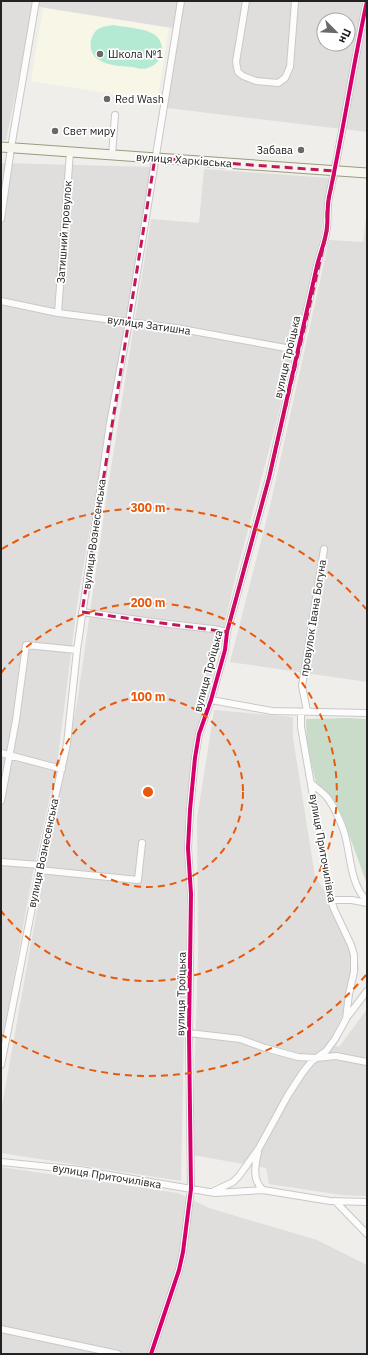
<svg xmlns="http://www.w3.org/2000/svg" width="368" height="1355" viewBox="0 0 368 1355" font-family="'IBM Plex Sans',sans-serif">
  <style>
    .residential { fill: #dfdedc; fill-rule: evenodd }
    .education { fill: #f8f7e7 }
    .cemetery { fill: #c8dcc9 }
    .pitch { fill: #b4ead4 }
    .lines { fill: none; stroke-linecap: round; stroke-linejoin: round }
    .street-casing { stroke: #c9c8c6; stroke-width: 8 }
    .secondary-casing { stroke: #999b80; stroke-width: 11 }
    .street { stroke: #fdfcfc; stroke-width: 6 }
    .secondary { stroke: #f5f5ed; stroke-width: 9 }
    .cycleway-casing { stroke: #fff; stroke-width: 6 }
    .cycleway { stroke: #d6006c; stroke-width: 4 }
    .marked { fill: none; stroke: #c2185b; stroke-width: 3; stroke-dasharray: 8 5; stroke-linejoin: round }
    .ring { fill: none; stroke: #e8590c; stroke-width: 2; stroke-dasharray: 7 5 }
    .poi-dot { fill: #6a6968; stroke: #fff; stroke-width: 1.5 }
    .labels { text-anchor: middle; stroke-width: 3.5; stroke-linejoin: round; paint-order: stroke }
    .poi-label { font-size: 11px; fill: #222; stroke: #fff; text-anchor: start }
    .street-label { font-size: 11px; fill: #222; stroke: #fff }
    .centre { fill: #e8590c; stroke: #fff; stroke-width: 2 }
    .ring-label { font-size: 12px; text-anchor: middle; font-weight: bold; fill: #e8590c; stroke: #fff; stroke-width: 3.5; stroke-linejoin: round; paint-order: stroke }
  </style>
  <rect width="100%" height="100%" fill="#f0eeea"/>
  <path class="residential" d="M1,1H367V132L167,108L179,29L34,6L6,140H1ZM324,20H348V44H324Z
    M1,163L151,167L77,605L57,765L32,877L1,1049Z
    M204,169L330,178L320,241L280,408L234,583L202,720L185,839L187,884L181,1181L1,1153V1111L44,871L77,703L108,487L151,219L199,223Z
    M367,209V682L230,662L270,506L329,240L363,242Z
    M214,710L293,717V738L315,876L329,898L354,952L359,968L348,1005L329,1042L339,1047L367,1009V1196L341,1195L269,1184L266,1168L192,1155L198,957L197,819Z
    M1,1167L178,1193L209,1208L317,1240L367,1265V1354H1Z"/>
  <path class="education" d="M43,8L169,28L157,101L31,81Z"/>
  <path class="cemetery" d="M348,718L367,719V884L343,818L334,800L316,783L307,745L306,719Z"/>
  <path class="pitch" d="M113,25C124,27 146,28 155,35C167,44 163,65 147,68C143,70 137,68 132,67C122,66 108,66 99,60C88,53 88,37 98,29C103,26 108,26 113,25Z"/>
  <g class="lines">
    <defs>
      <path id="street" d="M246,1L236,62L238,72L243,76L256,81L278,83L285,78L290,67L295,1
        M112,155L115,115
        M1,219L11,148L36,1
        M1,301L58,313L176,328L297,350
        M58,313L70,152
        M82,612L160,623L213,629L227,632
        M211,700L272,711L367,713
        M307,711L302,686L324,549
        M1,753L62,769
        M312,784C317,788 322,792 326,796C333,804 342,824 345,835C351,857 350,884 367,901
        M1,801L16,720L26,645L77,650
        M1,862L40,865
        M39,870L138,880L142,843
        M331,900H352L367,903
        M348,1016L367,991
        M189,1033L240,1039L265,1048L298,1057L316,1058L336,1056L367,1062
        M1,1065L44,847L67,744L77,650L110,423L129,322L181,1
        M258,1152C255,1165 252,1180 263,1190
        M1,1162L80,1170L215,1193L263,1190L330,1201L367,1202
        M212,1192L233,1182L239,1176L259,1148L288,1095L303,1072L312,1061L326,1051L335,1039L346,1019L349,994L354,972V955L351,945L334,909L331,900L301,727V713
        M335,1201L367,1234
        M1,1329L118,1354
        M151,1354L179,1270L183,1252L191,1189L189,1033L191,894L188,848L190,810L195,758L199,734L211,700L225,650L227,632L269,478L317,266C320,253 326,240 327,227C328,217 327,207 329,197C343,132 353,66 367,1"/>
      <path id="secondary" d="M1,147L367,173"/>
    </defs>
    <use href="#street" class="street-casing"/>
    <use href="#secondary" class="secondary-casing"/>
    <use href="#street" class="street"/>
    <use href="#secondary" class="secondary"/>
    <defs>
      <path id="cycleway" d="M151,1354L179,1270L183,1252L191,1189L189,1033L191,894L188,848L190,810L195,758L199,734L211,700L225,650L227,632L269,478L317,266C320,253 326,240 327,227C328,217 327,207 329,197C343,132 353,66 367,1"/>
    </defs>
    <use href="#cycleway" class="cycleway-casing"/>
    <use href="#cycleway" class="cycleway"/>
  </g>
  <path class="marked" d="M155,158L335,171L327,207V231L269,478L227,632L82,612Z"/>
  <g class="ring">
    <circle cx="148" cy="792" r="95"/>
    <path d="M1 673A189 189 0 1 1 1 911"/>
    <path d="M366 975A284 284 0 0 1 2 1035M2 549A284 284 0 0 1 366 609"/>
  </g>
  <g class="poi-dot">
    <circle cx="100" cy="54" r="4"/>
    <circle cx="107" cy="99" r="4"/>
    <circle cx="55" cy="131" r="4"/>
    <circle cx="301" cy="150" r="4"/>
  </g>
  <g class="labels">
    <g class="poi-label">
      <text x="108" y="58">Школа №1</text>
      <text x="115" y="103">Red Wash</text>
      <text x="63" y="135">Свет миру</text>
      <text x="293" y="154" text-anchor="end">Забава</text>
    </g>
    <g class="street-label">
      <text transform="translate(184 160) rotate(4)" y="4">вулиця Харківська</text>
      <text transform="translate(64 232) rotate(-86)" y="4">Затишний провулок</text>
      <text transform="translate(149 325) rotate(8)" y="4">вулиця Затишна</text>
      <text transform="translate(287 357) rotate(-77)" y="4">вулиця Троїцька</text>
      <text transform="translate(94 534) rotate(-82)" y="4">вулиця Вознесенська</text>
      <text transform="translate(313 618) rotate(-81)" y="4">провулок Івана Богуна</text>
      <text transform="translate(208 671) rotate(-75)" y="4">вулиця Троїцька</text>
      <text transform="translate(323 848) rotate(80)" y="4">вулиця Приточилівка</text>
      <text transform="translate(43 853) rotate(-78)" y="4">вулиця Вознесенська</text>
      <text transform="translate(181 994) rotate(-89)" y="4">вулиця Троїцька</text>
      <text transform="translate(107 1176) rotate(9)" y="4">вулиця Приточилівка</text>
    </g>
  </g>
  <circle cx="148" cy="792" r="6" class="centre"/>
  <g class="ring-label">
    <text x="148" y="512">300 m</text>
    <text x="148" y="607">200 m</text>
    <text x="148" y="701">100 m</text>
  </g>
  <rect width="368" height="1355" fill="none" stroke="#222222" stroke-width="4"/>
  <g transform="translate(336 32) rotate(114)"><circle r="19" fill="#ffffff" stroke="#a7a7a7"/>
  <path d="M0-3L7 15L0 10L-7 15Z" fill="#6a6968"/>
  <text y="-6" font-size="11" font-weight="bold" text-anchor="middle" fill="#222222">Пн</text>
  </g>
</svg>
